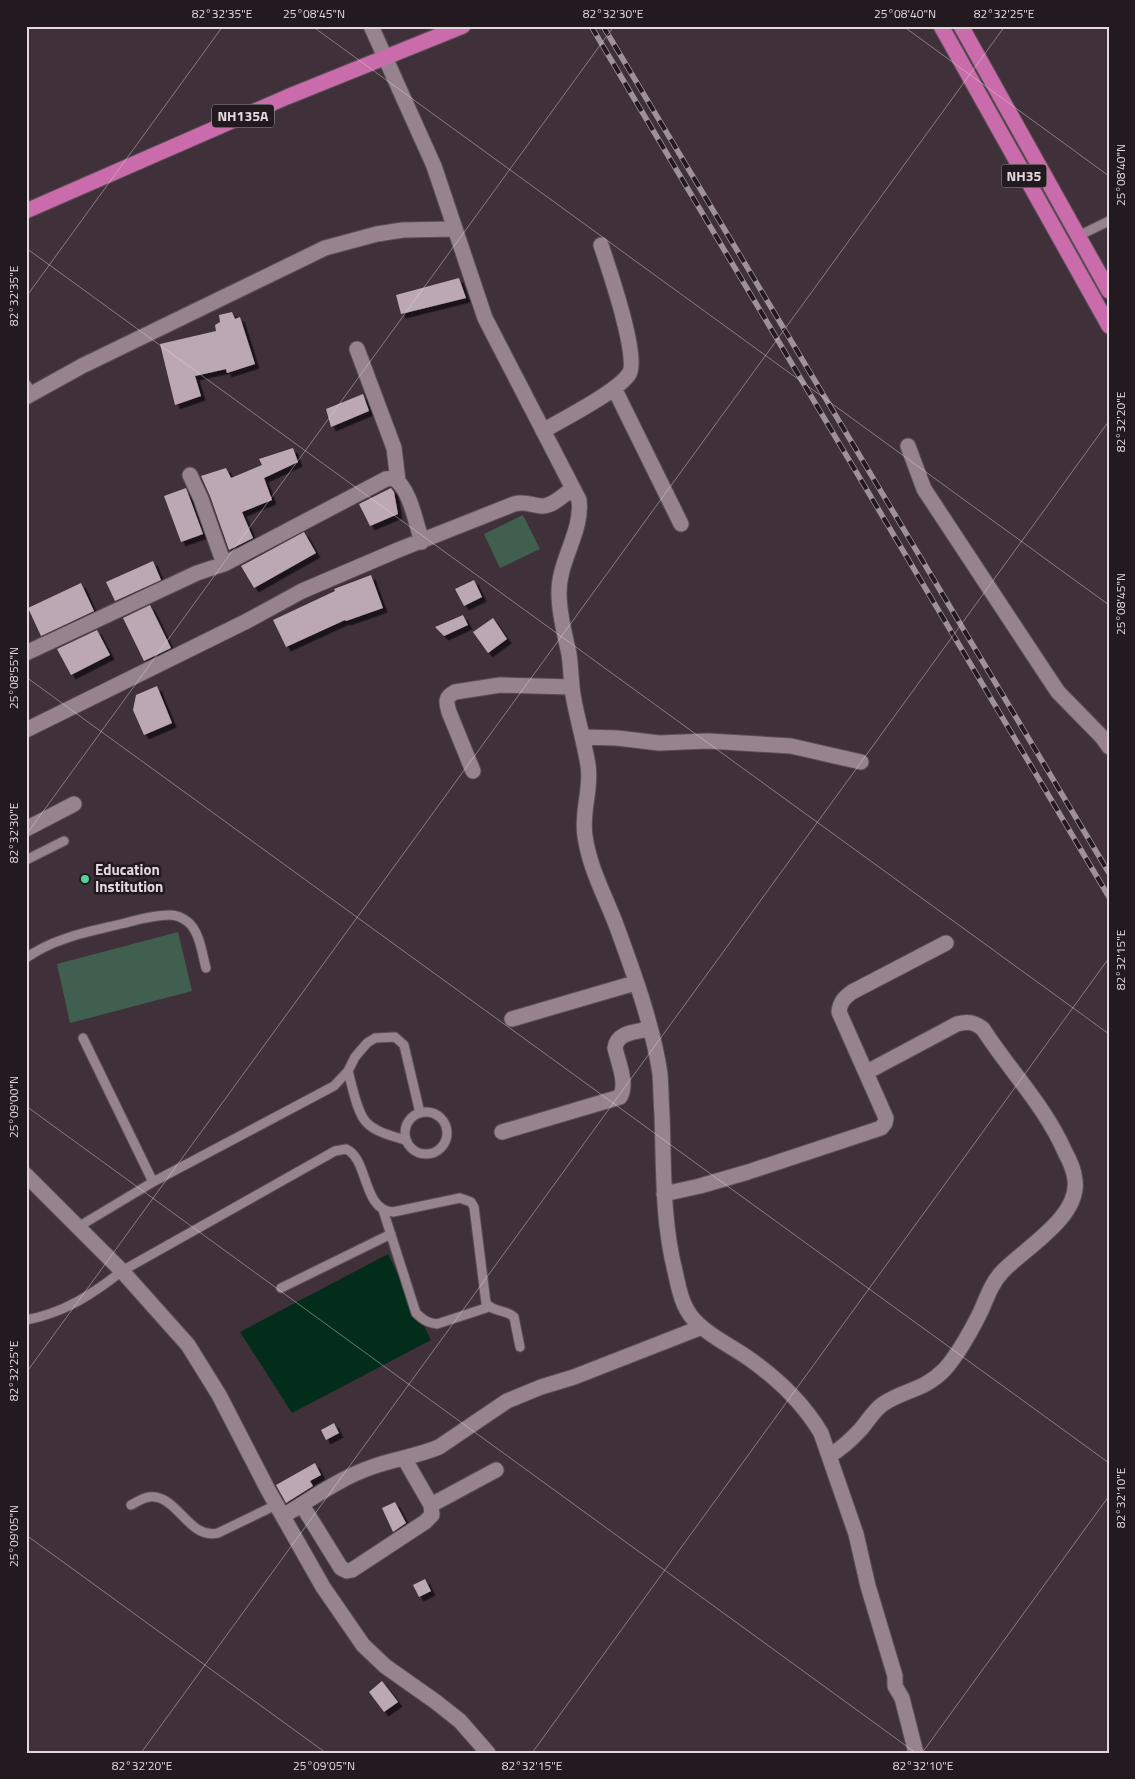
<svg xmlns="http://www.w3.org/2000/svg" width="1135" height="1779" viewBox="0 0 1135 1779" font-family="'Titillium Web',sans-serif">
  <style>
    .green { fill: #405f4e }
    .water { fill: #032d1b }
    .building { fill: #bca8b4; filter: url(#shadow) }
    .lines { fill: none; stroke-linecap: round; stroke-linejoin: round }
    .lane-casing { stroke: #5b4e56; stroke-width: 11 }
    .street-casing { stroke: #5b4e56; stroke-width: 17 }
    .highway-casing { stroke: #5b4e56; stroke-width: 17 }
    .lane { stroke: #96838e; stroke-width: 9 }
    .street { stroke: #96838e; stroke-width: 15 }
    .highway { stroke: #ca6cab; stroke-width: 15 }
    .rail-casing { stroke: #9e9199; stroke-width: 5.5 }
    .rail { stroke: #221a1f; stroke-width: 4; stroke-dasharray: 11; stroke-linecap: butt }
    .ticks { fill: none; stroke: #e3d8de; stroke-width: 1; stroke-opacity: 0.45 }
    .poi-dot { fill: #51d397; stroke: #221a1f; stroke-width: 2 }
    .labels { text-anchor: middle; stroke-width: 5; stroke-linejoin: round; paint-order: stroke }
    .shield { fill: #221a1f; stroke: #a99fa5; stroke-width: 1 }
    .shield-label { font-size: 14px; font-weight: bold; fill: #e3d8de }
    .poi-label { font-size: 15px; font-weight: bold; fill: #e3d8de; stroke: #221a1f; text-anchor: start }
    .neatline { fill: none; stroke: #e3d8de; stroke-width: 2 }
    .ticks-label { font-size: 12px; text-anchor: middle; fill: #e3d8de }
  </style>
  <defs>
    <filter id="shadow"><feDropShadow dx="4.5" dy="4.5" stdDeviation="0" flood-color="#0009"/></filter>
  </defs>
  <rect width="100%" height="100%" fill="#40303a"/>
  <path class="green" d="M523,515L540,549L500,568L484,534Z
    M178,932L192,991L70,1023L57,964Z"/>
  <path class="water" d="M388,1254L431,1340L292,1413L240,1332Z"/>
  <path class="building" d="M459,278L466,298L401,314L396,295Z
    M232,312L235,319L240,317L255,364L227,373L226,369L195,376L201,396L175,405L160,344L216,331L215,325L220,322L219,315Z
    M363,394L369,411L331,427L326,409Z
    M293,448L298,462L264,478L272,500L242,512L253,538L229,550L210,496L201,476L226,468L231,478L262,465L259,459Z
    M186,488L203,534L181,542L164,496Z
    M391,488L394,492L398,514L370,526L359,504Z
    M304,532L316,553L254,588L241,566Z
    M153,561L161,580L115,601L106,582Z
    M371,575L383,608L346,621L345,620L286,647L273,620L335,591L334,589Z
    M474,580L482,597L464,606L455,589Z
    M81,583L94,611L41,636L28,608Z
    M150,605L171,648L144,661L123,618Z
    M463,615L468,625L444,636L435,627Z
    M493,618L507,639L488,653L473,632Z
    M97,630L110,655L71,675L57,649Z
    M157,686L172,723L144,735L133,710L136,695Z
    M334,1423L339,1433L326,1440L321,1430Z
    M315,1463L321,1475L310,1481L313,1486L286,1503L276,1485Z
    M395,1502L406,1523L393,1532L382,1508Z
    M425,1579L431,1591L419,1597L413,1585Z
    M382,1681L398,1702L384,1712L369,1692Z"/>
  <g class="lines">
    <defs>
      <path id="lane" d="M1078,236L1109,221
        M26,384L32,393
        M26,860L64,841
        M26,958C54,938 88,932 121,924C137,920 153,915 170,915C176,915 183,918 188,922C200,932 202,954 206,968
        M83,1038L153,1182
        M348,1071C352,1085 357,1114 367,1123C377,1133 394,1136 407,1141
        M405 1133a21 21 0 1 1 42 0a21 21 0 1 1-42 0Z
        M383,1210L416,1313C423,1320 428,1323 437,1324L489,1307
        M78,1227L153,1182L334,1086L348,1071L355,1057L367,1043L375,1038L395,1037L404,1045L420,1113
        M281,1288L391,1234
        M26,1320C64,1313 93,1294 122,1271L335,1151L346,1149C369,1159 362,1210 393,1212L460,1198L471,1202L474,1207L486,1303C494,1313 506,1309 514,1317L520,1347
        M131,1505C137,1502 142,1498 149,1497C178,1494 188,1540 218,1533L276,1505"/>
      <path id="street" d="M371,26L434,166L485,318L579,500C583,532 558,561 559,594C559,614 565,635 569,654C571,668 571,681 573,695C577,718 584,741 588,765C592,789 581,811 585,836C589,866 604,894 615,922C632,968 653,1025 660,1074C661,1087 661,1101 662,1114C664,1167 662,1220 675,1271C678,1284 680,1299 687,1310C698,1331 732,1346 751,1360C779,1380 803,1403 821,1433L856,1534L868,1586L895,1676V1686L902,1698L916,1753
        M357,349L394,448L398,481
        M614,388L681,524
        M26,397L82,366L325,248L377,234L403,230L455,229
        M543,431C563,419 617,392 629,374C640,359 608,266 601,245
        M908,446L924,489L1042,668L1058,692L1102,737L1109,747
        M190,475L201,499L224,564
        M26,653L197,573L224,564L386,479L393,478C410,487 416,524 422,542
        M26,730L247,621L302,591L398,550L514,504C525,501 531,505 541,506C552,507 565,494 573,488
        M582,737L617,738L659,743L708,741L791,746L861,762
        M473,771L449,712C446,702 445,697 455,692L500,685L572,687
        M26,829L74,804
        M512,1019L635,983
        M502,1132L620,1097C628,1084 618,1062 615,1048C617,1032 636,1032 649,1029
        M26,1175L122,1271L188,1345L219,1395L268,1490L323,1587L363,1645L385,1666L436,1702L460,1721L488,1753
        M664,1194L700,1186L748,1172L881,1128L885,1123L886,1118L839,1012C840,1002 844,998 852,992L946,943
        M829,1456C841,1449 851,1440 861,1429C868,1421 874,1410 883,1404C905,1389 924,1391 945,1369C960,1352 971,1331 981,1311C987,1297 992,1282 1003,1271C1025,1248 1080,1217 1075,1180C1074,1170 1070,1161 1065,1152C1045,1106 1010,1071 983,1029C974,1022 968,1021 957,1024L867,1072
        M302,1505L341,1568L347,1571L352,1570L425,1522L432,1515L431,1505L404,1458
        M431,1505L496,1470
        M283,1516C311,1499 340,1478 372,1467C394,1459 418,1456 439,1447L507,1401L541,1387L574,1377L702,1327"/>
      <path id="highway" d="M941,26L1109,326
        M961,26L1109,291
        M26,211L287,97L463,26"/>
    </defs>
    <use href="#lane" class="lane-casing"/>
    <use href="#street" class="street-casing"/>
    <use href="#highway" class="highway-casing"/>
    <use href="#lane" class="lane"/>
    <use href="#street" class="street"/>
    <use href="#highway" class="highway"/>
    <defs>
      <path id="rail" d="M591,26L1109,897
        M603,26L1109,873"/>
    </defs>
    <use href="#rail" class="rail-casing"/>
    <use href="#rail" class="rail"/>
  </g>
  <path class="ticks" d="M312,26L1109,605M903,26L1109,176M26,248L1109,1034M26,297L223,26M26,677L1109,1463M26,835L614,26M26,1106L916,1753M26,1373L1005,26M26,1535L326,1753M141,1753L1109,421M532,1753L1109,958M922,1753L1109,1496"/>
  <circle class="poi-dot" cx="85" cy="879" r="5"/>
  <g class="labels">
    <g class="shield">
      <rect x="212" y="104.5" width="62" height="23" rx="4"/>
      <rect x="1001.5" y="164.5" width="45" height="23" rx="4"/>
    </g>
    <g class="shield-label">
      <text x="243" y="121">NH135A</text>
      <text x="1024" y="181">NH35</text>
    </g>
    <g class="poi-label">
      <text x="95" y="875">Education<tspan x="95" dy="17">Institution</tspan></text>
    </g>
  </g>
  <rect width="1135" height="1779" fill="none" stroke="#221a1f" stroke-width="55"/>
  <rect x="28" y="28" width="1080" height="1724" class="neatline"/>
  <g class="ticks-label">
    <text x="222" y="18">82°32'35"E</text>
    <text x="314" y="18">25°08'45"N</text>
    <text x="613" y="18">82°32'30"E</text>
    <text x="905" y="18">25°08'40"N</text>
    <text x="1004" y="18">82°32'25"E</text>
    <text transform="translate(1121 175) rotate(-90)" y="4">25°08'40"N</text>
    <text transform="translate(14 296) rotate(-90)" y="4">82°32'35"E</text>
    <text transform="translate(1121 422) rotate(-90)" y="4">82°32'20"E</text>
    <text transform="translate(1121 604) rotate(-90)" y="4">25°08'45"N</text>
    <text transform="translate(14 678) rotate(-90)" y="4">25°08'55"N</text>
    <text transform="translate(14 833) rotate(-90)" y="4">82°32'30"E</text>
    <text transform="translate(1121 960) rotate(-90)" y="4">82°32'15"E</text>
    <text transform="translate(14 1107) rotate(-90)" y="4">25°09'00"N</text>
    <text transform="translate(14 1371) rotate(-90)" y="4">82°32'25"E</text>
    <text transform="translate(1121 1498) rotate(-90)" y="4">82°32'10"E</text>
    <text transform="translate(14 1536) rotate(-90)" y="4">25°09'05"N</text>
    <text x="142" y="1770">82°32'20"E</text>
    <text x="324" y="1770">25°09'05"N</text>
    <text x="532" y="1770">82°32'15"E</text>
    <text x="923" y="1770">82°32'10"E</text>
  </g>
</svg>
